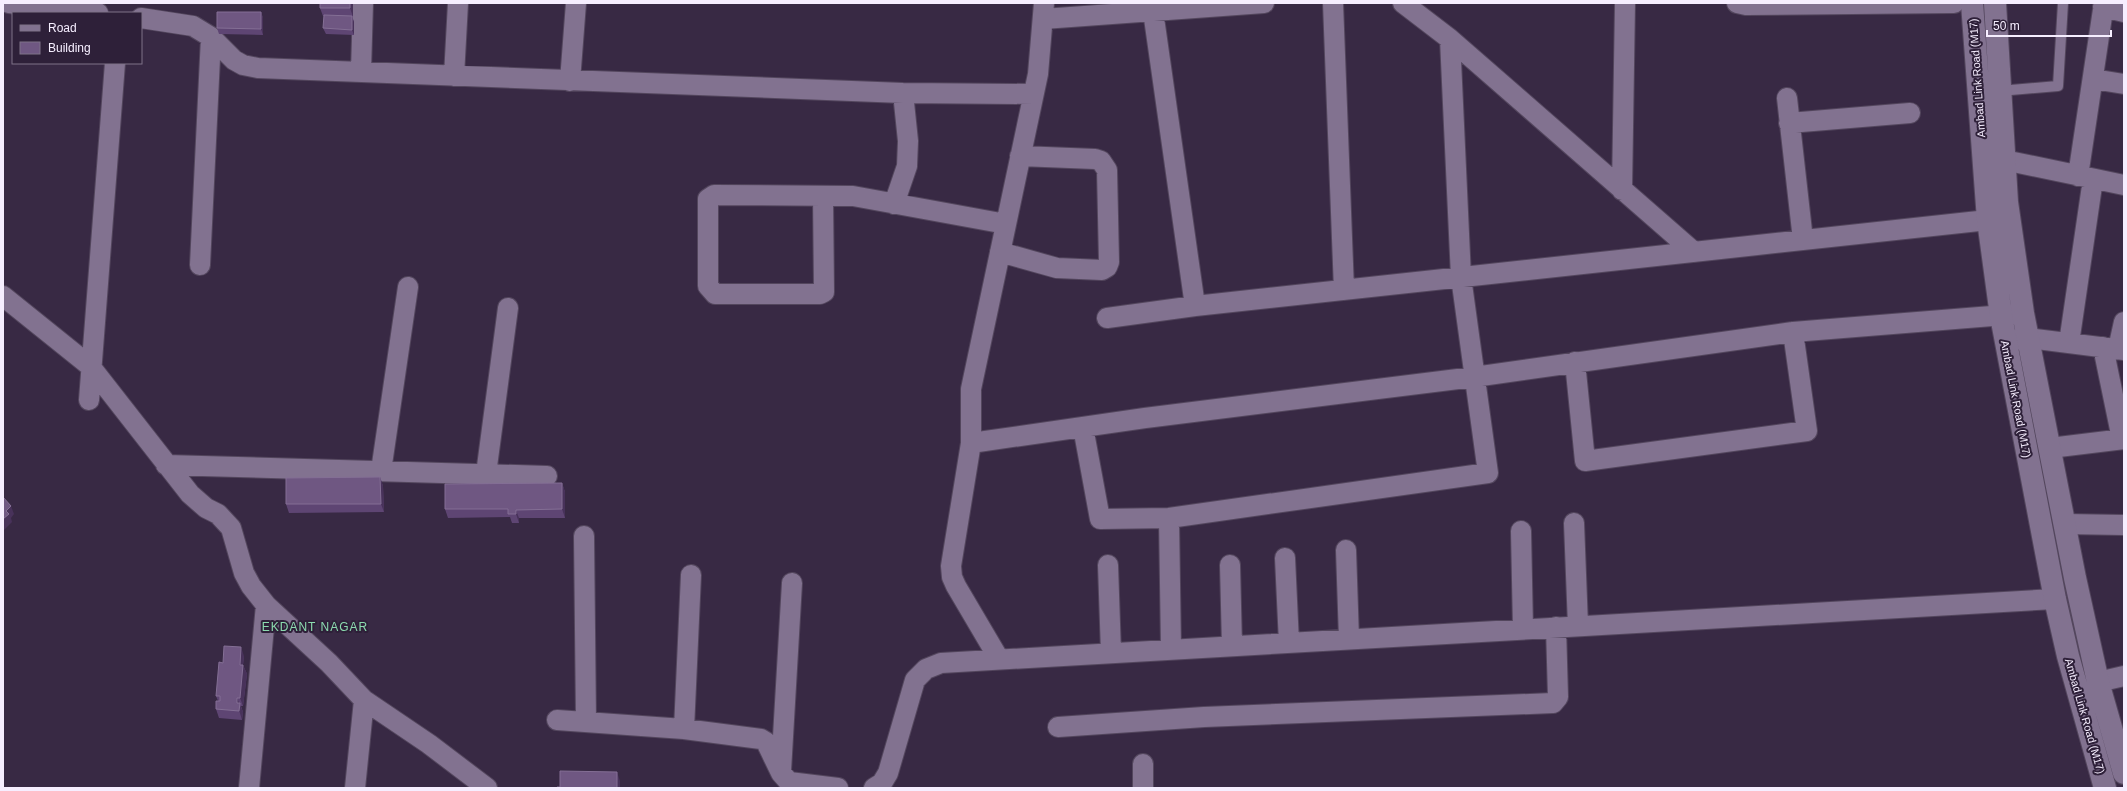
<svg xmlns="http://www.w3.org/2000/svg" width="2127" height="791" viewBox="0 0 2127 791" font-family="Arial,sans-serif">
  <style>
    .lines { fill: none; stroke-linecap: round; stroke-linejoin: round }
    .service-casing { stroke: #53465d; stroke-width: 12 }
    .minor-casing { stroke: #53465d; stroke-width: 22 }
    .secondary-casing { stroke: #53465d; stroke-width: 24 }
    .service { stroke: #827290; stroke-width: 10 }
    .minor { stroke: #827290; stroke-width: 20 }
    .secondary { stroke: #827290; stroke-width: 22 }
    .wall { fill: #5e4573 }
    .shaded-wall { fill: #48325a }
    .building { fill: #6f5782; stroke: #846f95 }
    .labels { text-anchor: middle; stroke-width: 4; stroke-linejoin: round; paint-order: stroke }
    .street-label { font-size: 11px; fill: #f6eeff; stroke: #2e2039 }
    .neighbourhood-label { font-size: 12px; letter-spacing: 1px; fill: #8cdbaf; stroke: #2e2039 }
  </style>
  <rect width="100%" height="100%" fill="#382944"/>
  <g class="lines">
    <defs>
      <path id="service" d="M1999,91L2058,86L2063,3"/>
      <path id="minor" d="M9,3L98,13
        M1333,3L1344,290
        M1403,3L1450,39
        M1737,3L1746,5L1954,3
        M2103,7L2124,12
        M1153,11L1195,306
        M141,18L193,26L211,37L234,60L243,65L258,68L903,93L1033,94
        M1043,19L1264,3
        M361,71L363,3
        M454,76L458,3
        M2093,79L2124,84
        M570,81L576,3
        M1787,98L1803,240
        M1789,123L1910,113
        M2004,160L2124,185
        M2078,176L2104,3
        M1622,190L1625,3
        M823,196L824,292L820,294H715L708,286V199L714,195L853,196L1006,224
        M894,204L907,166L908,141L903,93
        M1000,252L1057,268L1102,270L1107,267L1109,262L1107,170L1101,161L1095,159L1020,156
        M200,265L211,37
        M3,296L90,366L190,494L206,508L218,514L231,528L244,573L251,586L266,605L329,663L364,700L429,744L487,788
        M1107,318L1195,306L1988,220
        M2013,340L2028,338L2124,350
        M2069,343L2093,179
        M2103,347L2122,439
        M2118,349L2124,322
        M1575,362L1585,461L1807,431L1793,332
        M89,400L115,63
        M1083,427L1100,519L1169,518L1488,473L1461,277L1450,39L1694,252
        M971,443L1145,418L1474,377L1793,332L2017,314
        M2050,448L2124,439
        M166,465L547,476
        M381,471L408,287
        M486,474L508,308
        M1169,518L1171,649
        M1574,523L1578,626
        M2065,524L2124,525
        M1521,531L1523,629
        M584,536L586,722
        M1346,550L1349,639
        M1285,558L1289,643
        M1108,565L1111,653
        M1230,565L1232,646
        M999,659L956,586L952,577L951,566L971,443V389L1038,74L1044,3
        M2098,682L2124,676
        M557,720L684,729L761,739L766,742L781,773L789,782L838,788
        M1058,727L1204,717L1553,703L1558,697L1556,627
        M684,729L691,575
        M1143,764V788
        M781,771L792,583
        M249,788L266,605
        M355,788L364,700
        M874,788L882,783L888,773L915,680L926,669L941,663L2055,599"/>
      <path id="secondary" d="M1972,3L1988,220L2001,316L2055,599L2068,656L2105,788
        M1995,3L2007,202L2023,313L2075,578L2098,682L2124,773"/>
    </defs>
    <use href="#service" class="service-casing"/>
    <use href="#minor" class="minor-casing"/>
    <use href="#secondary" class="secondary-casing"/>
    <use href="#service" class="service"/>
    <use href="#minor" class="minor"/>
    <use href="#secondary" class="secondary"/>
  </g>
  <path class="wall" d="M320,3H353V17H352L354,22V35L326,34L323,28L324,16H323L320,8Z
    M261,12L263,18V35L219,34L217,28Z
    M380,477L383,486L384,512L289,513L286,504Z
    M562,483L565,492V518H519V523H512L510,517L448,518L445,509Z
    M244,656L243,665L247,674L243,706H241L243,712L242,720L219,718L216,709L218,701L216,696L223,663Z"/>
  <path class="shaded-wall" d="M350,3H353V17L350,8Z
    M261,12L263,18V35L261,29Z
    M352,16L354,22V35L352,30Z
    M380,477L383,486L384,512L381,504Z
    M562,483L565,492V518L562,509Z
    M11,506L14,514L11,518L12,522L4,530L3,528V519L6,511Z
    M516,510L519,518V523L516,514Z
    M241,647L244,656L243,665L247,674L243,706L240,698V665Z
    M237,698L243,712L242,720L237,703Z
    M617,772L620,781V788H617Z"/>
  <path class="building" d="M320,3H350V8H320Z
    M217,12H261V29L217,28Z
    M324,15L352,16V30L323,28Z
    M380,477L381,504H286V478Z
    M562,483V509L516,510V514H508V509H445V484Z
    M3,497L11,506L6,511L9,514L3,519Z
    M224,646L241,647L240,665H243L240,698H237V703H240L239,711L216,709V701H220V696H216L219,662L223,663Z
    M560,771L617,772V788H557V787H560Z"/>
  <g class="labels">
    <g class="street-label">
      <text transform="translate(1977 78) rotate(-94)" y="4">Ambad Link Road (M17)</text>
      <text transform="translate(2016 399) rotate(79)" y="4">Ambad Link Road (M17)</text>
      <text transform="translate(2085 716) rotate(74)" y="4">Ambad Link Road (M17)</text>
    </g>
    <g class="neighbourhood-label">
      <text x="315" y="631">EKDANT NAGAR</text>
    </g>
  </g>
  <rect width="2127" height="791" fill="none" stroke="#f6eeff" stroke-width="8"/>
  <rect x="12" y="12" width="130" height="52" fill="#2e2039" stroke="#7e7288"/>
  <rect x="20" y="25" width="20" height="6" fill="#827290" stroke="#7e7288"/>
  <text x="48" y="32" font-size="12" fill="#f6eeff">Road</text>
  <rect x="20" y="42" width="20" height="12" fill="#6f5782" stroke="#7e7288"/>
  <text x="48" y="52" font-size="12" fill="#f6eeff">Building</text>
  <path d="M1987 30v6h124v-6" fill="none" stroke="#f6eeff" stroke-width="2"/>
  <text x="1993" y="30" font-size="12" fill="#f6eeff" stroke="#2e2039" stroke-width="3" paint-order="stroke">50 m</text>
</svg>
